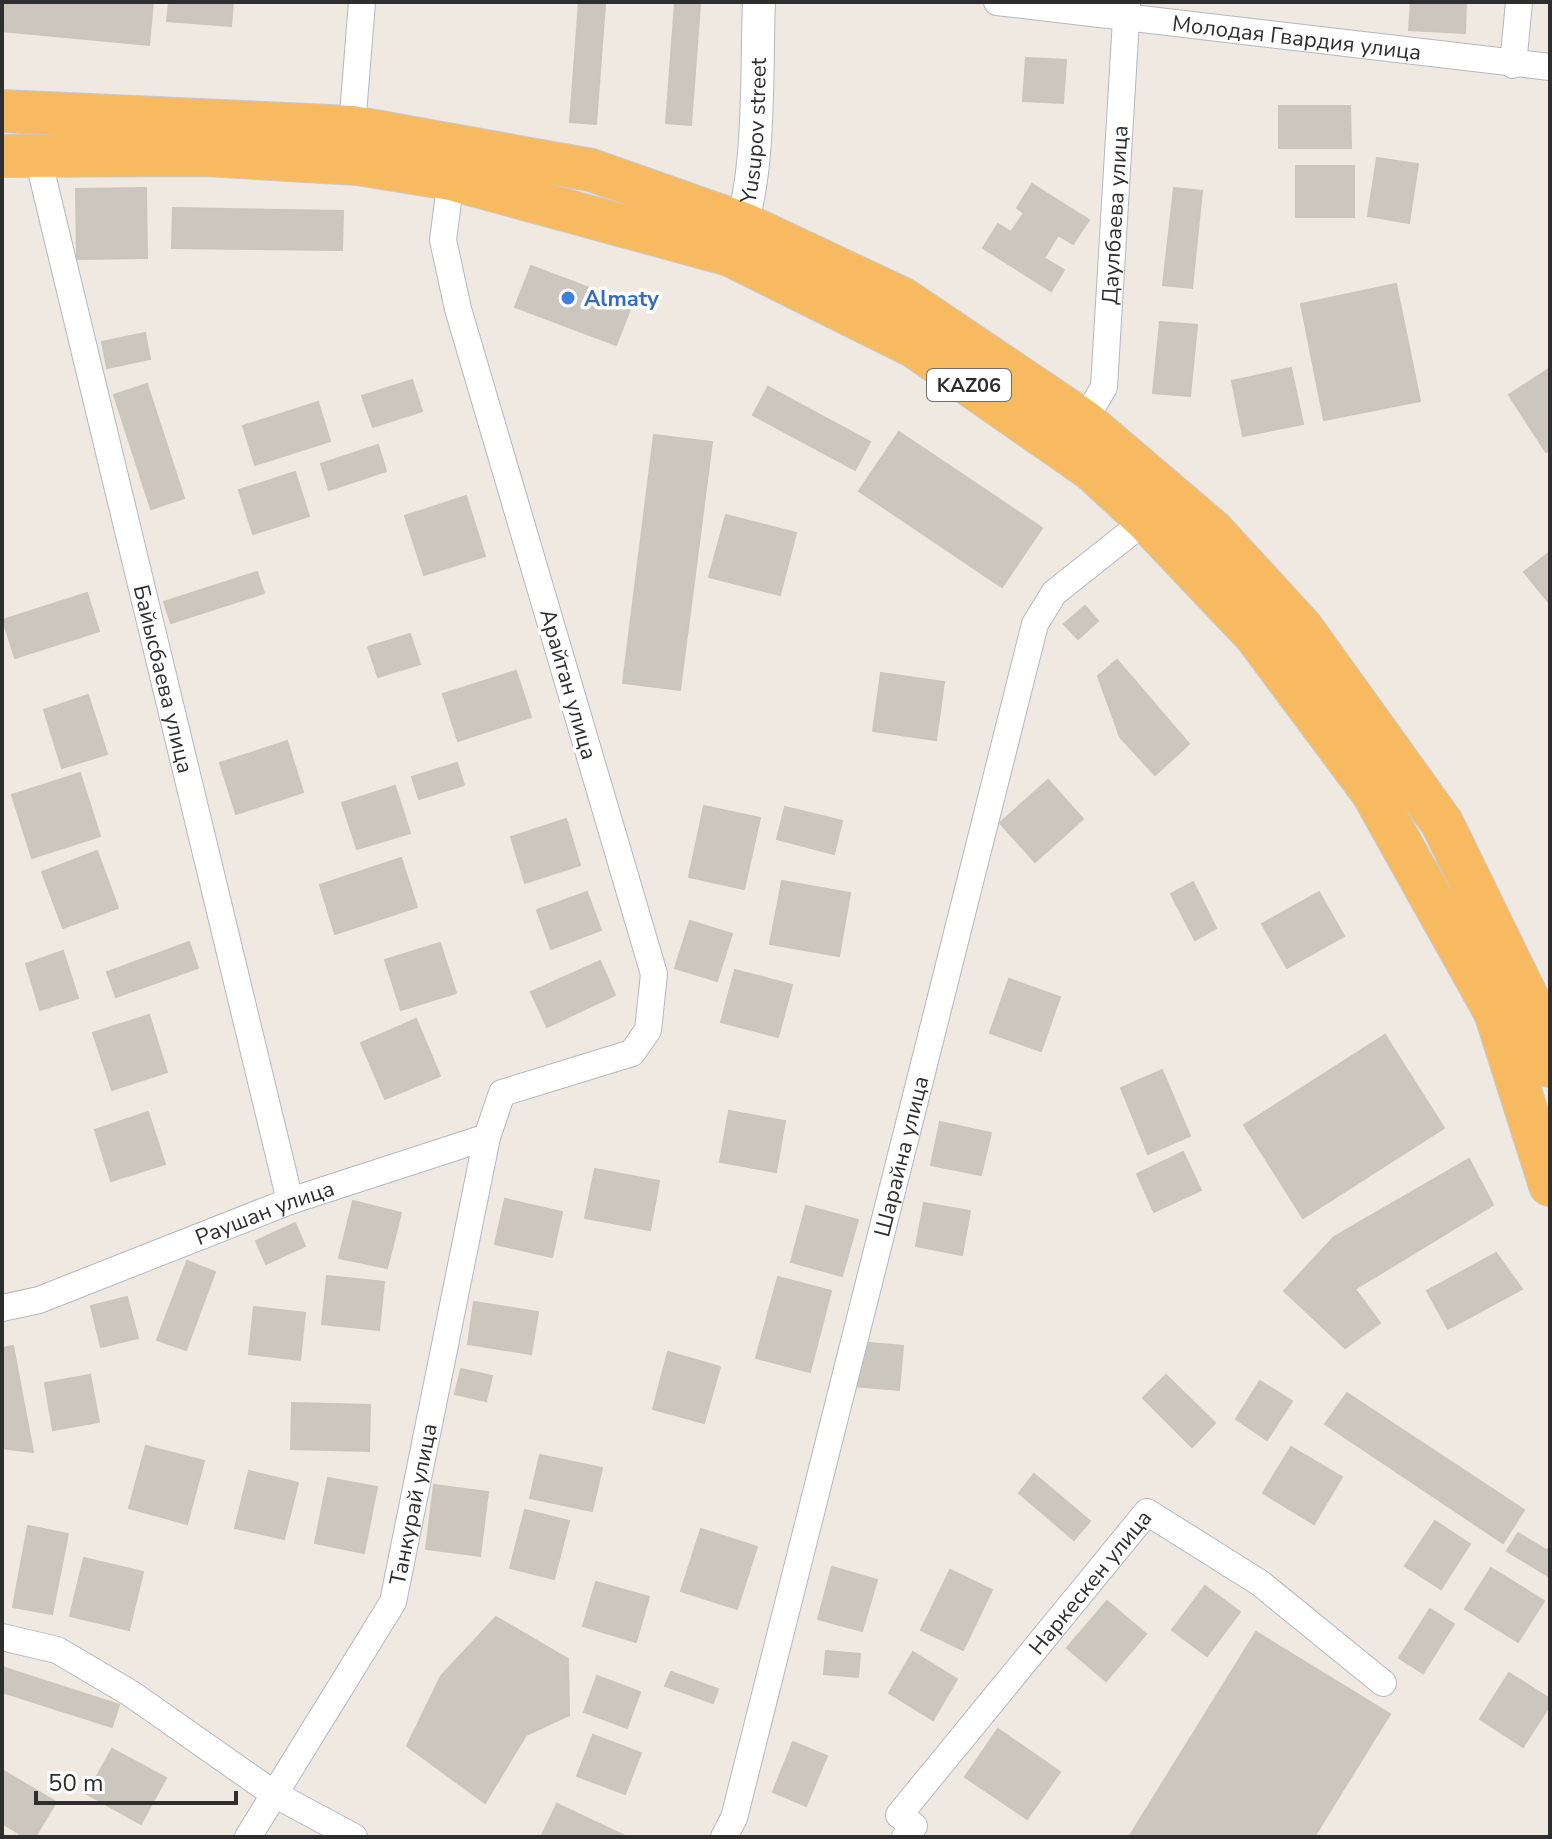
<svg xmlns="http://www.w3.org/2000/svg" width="1552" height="1839" viewBox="0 0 1552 1839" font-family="'Nunito Sans',sans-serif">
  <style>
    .building { fill: #cbc7bf; stroke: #cbc5ba; stroke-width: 2 }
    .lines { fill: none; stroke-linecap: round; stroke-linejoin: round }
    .minor-casing { stroke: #b4b7c1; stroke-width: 28 }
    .tertiary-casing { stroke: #b4b7c1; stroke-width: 34 }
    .trunk-casing { stroke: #c9c9c9; stroke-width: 44 }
    .minor { stroke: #fff; stroke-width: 26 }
    .tertiary { stroke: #fff; stroke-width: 32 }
    .trunk { stroke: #f8ba60; stroke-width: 42 }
    .shop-dot { fill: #3f7fe0; stroke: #fff; stroke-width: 3 }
    .labels { text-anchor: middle; stroke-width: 7; stroke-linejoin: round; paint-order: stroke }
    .shield { fill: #fff; stroke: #6d6d6d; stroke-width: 2 }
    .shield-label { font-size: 20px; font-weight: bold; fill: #2e2e2e }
    .street-label { font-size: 22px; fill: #2e2e2e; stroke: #fff }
    .shop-label { font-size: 22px; font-weight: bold; fill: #366cbe; stroke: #fff; text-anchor: start }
  </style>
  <rect width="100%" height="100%" fill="#efe9e1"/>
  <path class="building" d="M2,2H153L149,45L2,31Z
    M169,2H233L231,26L167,21Z
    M579,2L605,4L596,124L570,122Z
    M1411,2H1466L1465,33L1409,30Z
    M675,3L700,5L691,125L666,123Z
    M1026,58L1066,60L1063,103L1023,101Z
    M1279,106H1350L1351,148H1279Z
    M1377,158L1418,164L1409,223L1368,216Z
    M1296,166H1354V217H1296Z
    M1032,184L1089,220L1073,244L1058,235L1044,258L1064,270L1051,291L983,248L998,224L1011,232L1024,213L1017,208Z
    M146,188L147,258L77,259L76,189Z
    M1174,188L1202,191L1192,288L1163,285Z
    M173,208L343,211L342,250L172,248Z
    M531,266L632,304L616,345L515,307Z
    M1396,284L1420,401L1324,420L1301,304Z
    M1160,322L1197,325L1190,396L1153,393Z
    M145,333L150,359L107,368L102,342Z
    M1291,368L1303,424L1243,436L1232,381Z
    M1550,368V449L1546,452L1509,395Z
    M412,380L422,411L373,427L362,396Z
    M147,384L184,498L151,509L114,395Z
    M768,387L870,442L855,470L753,415Z
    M318,402L330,441L255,465L243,426Z
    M899,432L1042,528L1002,587L859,491Z
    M654,435L712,442L680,690L623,683Z
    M378,445L386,471L329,490L321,464Z
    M295,472L309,516L253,534L239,490Z
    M466,496L485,556L424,575L405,516Z
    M726,515L796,533L780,595L709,577Z
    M1550,552V604L1524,572Z
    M257,572L264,593L171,623L164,602Z
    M87,593L99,631L15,658L3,620Z
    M1085,606L1098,621L1078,639L1064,624Z
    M410,634L420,664L378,677L368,647Z
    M1117,660L1189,744L1155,775L1120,737L1098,676Z
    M516,671L531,717L458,741L443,694Z
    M881,673L944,682L936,740L873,731Z
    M88,695L107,754L62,768L44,710Z
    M287,741L303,792L236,814L220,763Z
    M457,763L464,785L419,799L412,777Z
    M80,773L100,836L32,858L12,795Z
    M1048,780L1083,819L1035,862L1000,823Z
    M395,786L410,833L357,849L342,803Z
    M704,806L760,818L744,889L689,877Z
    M785,807L842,821L834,854L777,839Z
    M566,819L580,865L525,883L511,837Z
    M97,851L118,908L63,928L42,872Z
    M401,858L417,907L335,934L320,885Z
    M782,881L850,893L839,956L770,944Z
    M1193,882L1216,928L1195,940L1171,894Z
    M587,892L601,930L551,949L537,910Z
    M1319,892L1344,936L1287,968L1262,924Z
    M690,921L732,934L717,981L675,968Z
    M189,942L198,968L116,997L107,972Z
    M440,943L456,993L401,1010L385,960Z
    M63,951L78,998L40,1010L26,964Z
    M600,961L615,995L547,1027L531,992Z
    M735,970L792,985L778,1037L721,1022Z
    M1009,979L1060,997L1041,1051L990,1033Z
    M149,1015L167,1072L112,1090L93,1033Z
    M416,1019L440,1076L385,1099L361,1043Z
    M1385,1035L1444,1128L1303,1218L1244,1125Z
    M1162,1070L1190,1136L1148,1154L1121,1088Z
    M729,1111L785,1121L776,1172L720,1162Z
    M148,1112L165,1164L111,1181L95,1130Z
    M940,1122L991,1133L981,1175L931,1165Z
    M1183,1152L1201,1190L1154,1212L1137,1174Z
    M1469,1159L1493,1205L1355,1289L1380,1323L1345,1348L1284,1291L1334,1237Z
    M595,1169L659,1181L650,1230L585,1218Z
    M505,1199L562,1212L552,1257L495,1244Z
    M353,1201L401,1213L387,1268L339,1258Z
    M924,1203L970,1211L962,1255L916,1246Z
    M806,1206L858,1220L842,1276L791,1262Z
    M295,1223L305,1246L266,1264L256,1241Z
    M1496,1253L1522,1289L1448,1329L1427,1291Z
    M187,1261L215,1272L186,1350L157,1340Z
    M327,1276L384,1282L379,1330L322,1324Z
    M778,1277L831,1291L810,1372L756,1358Z
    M127,1297L138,1338L101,1347L91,1306Z
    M474,1302L538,1312L531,1354L468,1344Z
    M254,1307L305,1313L300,1360L249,1354Z
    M858,1342L903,1346L899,1390L854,1386Z
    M13,1346L33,1452L2,1448V1348Z
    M668,1352L720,1367L704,1423L653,1409Z
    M461,1369L492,1376L486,1401L455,1394Z
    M90,1375L99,1422L53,1430L45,1383Z
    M1166,1375L1215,1423L1192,1447L1143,1398Z
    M1260,1381L1292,1401L1267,1440L1236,1419Z
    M1347,1393L1524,1510L1503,1543L1325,1424Z
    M292,1403L370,1405L369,1451L291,1449Z
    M146,1446L204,1461L187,1524L129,1508Z
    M1291,1447L1342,1477L1314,1524L1263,1493Z
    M540,1455L602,1468L592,1511L530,1498Z
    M249,1471L298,1483L284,1539L235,1528Z
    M1034,1474L1090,1521L1074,1540L1019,1493Z
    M328,1478L377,1487L364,1553L315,1543Z
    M434,1485L488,1492L480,1556L426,1549Z
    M525,1510L569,1521L554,1579L510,1568Z
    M1435,1521L1470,1544L1441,1589L1405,1566Z
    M28,1526L68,1534L52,1614L13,1607Z
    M701,1529L757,1547L737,1609L681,1591Z
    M1518,1533L1546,1550L1550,1548V1577L1507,1551Z
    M84,1558L143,1572L129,1630L70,1616Z
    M832,1567L877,1580L862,1631L818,1619Z
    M1491,1568L1544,1601L1518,1642L1465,1609Z
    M950,1570L992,1590L963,1650L921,1630Z
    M596,1582L649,1597L636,1642L583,1626Z
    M1205,1586L1240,1612L1207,1656L1172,1630Z
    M1107,1601L1146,1634L1106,1681L1067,1648Z
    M1430,1609L1454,1624L1423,1673L1399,1658Z
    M496,1617L568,1659L569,1715L526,1735L485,1803L407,1746L441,1676Z
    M1256,1632L1390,1714L1314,1837H1129Z
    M826,1651L860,1654L858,1677L824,1674Z
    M913,1652L957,1679L933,1720L889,1693Z
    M2,1667L119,1705L112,1727L2,1692Z
    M671,1672L718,1689L713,1703L665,1686Z
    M1509,1673L1550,1699V1705L1523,1747L1480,1719Z
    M597,1676L640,1692L627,1728L584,1712Z
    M998,1729L1060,1772L1027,1819L965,1777Z
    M593,1735L641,1753L625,1794L577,1776Z
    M793,1742L827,1756L806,1806L773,1792Z
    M112,1749L166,1778L141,1824L87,1794Z
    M2,1770L56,1802L35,1837H25L2,1823Z
    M557,1804L627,1837H547L542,1835Z"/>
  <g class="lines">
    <defs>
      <g id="minor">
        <path id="s1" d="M997,2L1550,67"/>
        <path d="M1513,65L1519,2"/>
        <path d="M352,127L362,2"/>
        <path id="s2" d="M38,158L290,1201"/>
        <path id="s3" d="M1084,421L1104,387L1127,3"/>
        <path id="s4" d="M2,1308L39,1300L290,1201L487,1137L502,1093L632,1053L648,1030L654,974L458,309L443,240L451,179"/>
        <path d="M2,1637L57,1650L130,1693L274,1794L354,1837"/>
        <path id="s5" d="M248,1837L393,1602L487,1137"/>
        <path id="s6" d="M724,1837L734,1818L1035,624L1054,593L1146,520"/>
        <path id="s7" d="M905,1837L914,1826L899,1815L1147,1512L1260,1583L1383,1683"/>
      </g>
      <g id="tertiary">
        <path id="s8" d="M734,244C762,186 756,69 759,2"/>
      </g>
      <path id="trunk" d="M2,111L352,127L591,170L744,224L903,299L1084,421L1213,531L1302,628L1442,823L1528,999L1550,1066
        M2,156L206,155L358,164L451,179L730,255L915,347L1092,470L1146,520L1255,635L1372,792L1495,1012L1550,1185"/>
    </defs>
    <use href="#minor" class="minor-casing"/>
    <use href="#tertiary" class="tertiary-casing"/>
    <use href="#trunk" class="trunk-casing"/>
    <use href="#minor" class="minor"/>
    <use href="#tertiary" class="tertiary"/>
    <use href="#trunk" class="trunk"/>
  </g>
  <circle class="shop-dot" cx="568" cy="298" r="8"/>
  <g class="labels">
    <rect class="shield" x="927" y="369" width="84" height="32" rx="6"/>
    <g class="shield-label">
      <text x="969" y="392">KАZ06</text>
    </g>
    <g class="street-label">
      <text dy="8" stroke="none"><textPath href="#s1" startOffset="302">Молодая Гвардия улица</textPath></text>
      <text dy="8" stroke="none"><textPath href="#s8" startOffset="116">Yusupov street</textPath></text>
      <text dy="8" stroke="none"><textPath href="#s3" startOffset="212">Даулбаева улица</textPath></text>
      <text dy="8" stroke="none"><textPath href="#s2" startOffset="536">Байысбаева улица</textPath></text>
      <text transform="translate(569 684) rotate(74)" y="8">Арайтан улица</text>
      <text dy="8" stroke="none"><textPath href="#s6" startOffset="704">Шарайна улица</textPath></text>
      <text dy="8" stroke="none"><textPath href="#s4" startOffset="280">Раушан улица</textPath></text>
      <text dy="8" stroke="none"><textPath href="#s5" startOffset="376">Танкурай улица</textPath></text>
      <text dy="8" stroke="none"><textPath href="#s7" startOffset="334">Наркескен улица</textPath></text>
    </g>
    <g class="shop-label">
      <text x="584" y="306">Almaty</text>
    </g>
  </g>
  <rect width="1552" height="1839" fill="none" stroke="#2e2e2e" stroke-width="8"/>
  <path d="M36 1791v12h200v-12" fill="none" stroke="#2e2e2e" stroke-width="4"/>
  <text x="48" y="1791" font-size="24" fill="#2e2e2e" stroke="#ffffff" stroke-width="6" paint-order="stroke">50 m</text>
</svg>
